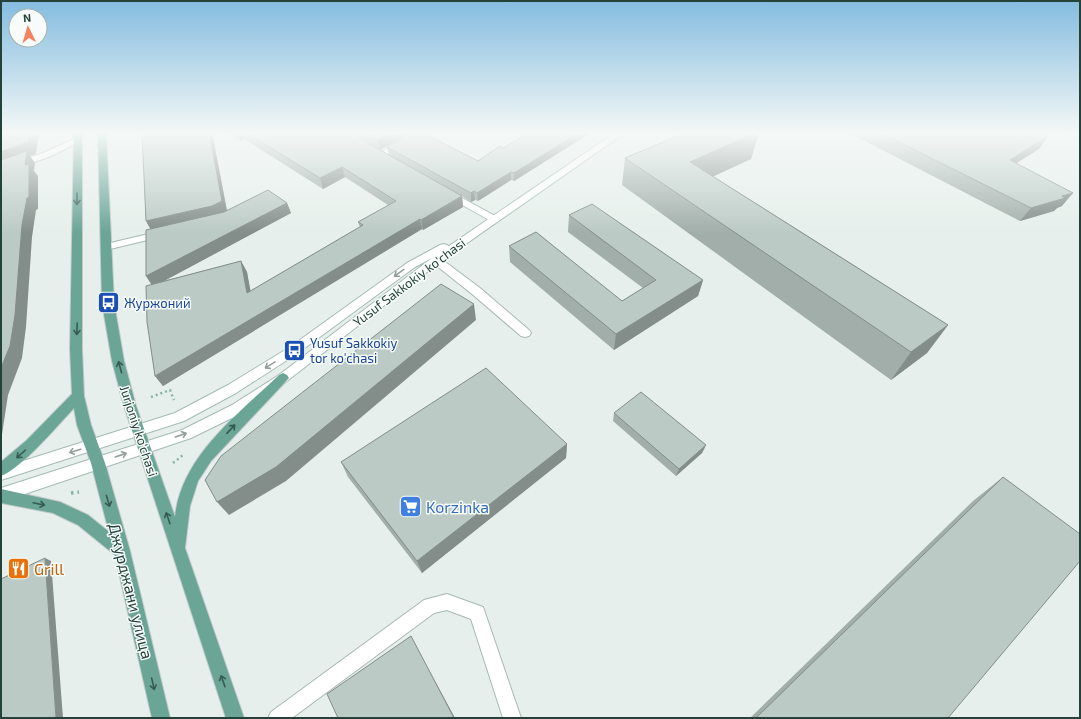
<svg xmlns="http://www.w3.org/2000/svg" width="1081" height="719" viewBox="0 0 1081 719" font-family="'Exo 2',sans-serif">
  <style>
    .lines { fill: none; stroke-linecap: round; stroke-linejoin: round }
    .service-casing { stroke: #a8b8b2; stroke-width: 2 }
    .minor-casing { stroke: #a8b8b2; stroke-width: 2 }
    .secondary-casing { stroke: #a4bbb3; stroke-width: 2 }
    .primary-casing { stroke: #c2cac8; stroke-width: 2 }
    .path-far1 { stroke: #86b3a5; stroke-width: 2.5; stroke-dasharray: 2 3; stroke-linecap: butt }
    .path { stroke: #86b3a5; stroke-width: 3.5; stroke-dasharray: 2.5 4; stroke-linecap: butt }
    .service { fill: #fff; fill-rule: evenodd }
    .minor { fill: #fff; fill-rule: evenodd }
    .secondary { fill: #fff; fill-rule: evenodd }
    .primary { fill: #6aa596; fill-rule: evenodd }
    .wall { fill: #a1aea9 }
    .shaded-wall { fill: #838d89 }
    .building { fill: #bbcac4; stroke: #838d89 }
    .oneway { stroke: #365b51 }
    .oneway2 { stroke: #92a09c }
    .labels { text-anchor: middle; stroke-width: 3; stroke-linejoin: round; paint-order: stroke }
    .street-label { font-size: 13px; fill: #24423a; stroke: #f7fbf9 }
    .transit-label { font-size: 13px; fill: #164399; stroke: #f7fbf9; text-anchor: start }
    .near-shop-label { font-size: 16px; fill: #366cbe; stroke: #f7fbf9; text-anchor: start }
    .near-food-label { font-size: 16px; fill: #c56008; stroke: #f7fbf9; text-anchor: start }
    .near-street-label { font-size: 16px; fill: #24423a; stroke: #f7fbf9 }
  </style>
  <rect width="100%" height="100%" fill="#e6efeb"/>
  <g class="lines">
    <defs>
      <path id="service" d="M1065,132L1080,133V138L1066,134Z
        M436,257L440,258L480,288L529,330L531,333L529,336L525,337L521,336L472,294L432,262L431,260Z
        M447,594L483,607L521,718H503L471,619L447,610L434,613L292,718H268L271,712L424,600Z"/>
      <path id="minor" d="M416,132H427L383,157L380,158L376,155Z
        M74,139H80L81,141L49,157L1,173V167L43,153Z
        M449,191L497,217L499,219L494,222L491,221L446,196L444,194Z
        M161,231L166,234L164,236L106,250L101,247L102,245Z"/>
      <path id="secondary" d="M616,132H626L440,262L287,381L242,413L191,438L1,502V488L182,430L232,405L279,375L432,258L415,267L298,353L236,393L184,421L1,480V468L175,413L228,385L290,347L407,263L440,245L444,244L449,246Z"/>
      <path id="primary" d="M74,132H82V349L84,396L91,425L105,463L130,551L170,718H152L115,555L78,525L53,513L1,503V489L60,502L88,515L109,532L91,463L77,425L74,408C58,425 21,469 1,476V462L27,440L72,394L70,349Z
        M98,132H106L114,303L124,361L136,406L175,517C181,457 238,414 279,375L283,373L287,375L289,378L211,461L198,481L190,506L185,548L244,718H226L124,406L112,361L102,303Z"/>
    </defs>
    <use href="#service" class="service-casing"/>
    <use href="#minor" class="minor-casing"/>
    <use href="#secondary" class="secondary-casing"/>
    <use href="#primary" class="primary-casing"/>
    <path class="path-far1" d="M151,397L170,390L174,400
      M173,463L183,455"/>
    <path class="path" d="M71,493L79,492"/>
    <use href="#service" class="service"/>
    <use href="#minor" class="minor"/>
    <use href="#secondary" class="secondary"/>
    <use href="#primary" class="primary"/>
  </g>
  <path class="wall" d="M142,132H212L227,210L287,203L291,213L163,281L241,261L247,272L250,291L360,227L358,222L388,205L345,177L323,189L244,139L241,141L227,132H412L380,150L389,155L387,147L478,161L531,132H592L514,181L511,180L478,201L475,200L471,202L462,196L463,207L423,230L422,229L163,386L155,376L152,284L146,276L151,229L146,221Z
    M687,132H759L751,159L713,176L948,325L927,353L891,380L622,185L625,158Z
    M846,132H1042L1048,136L1039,149L1016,163L1062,206L1057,208L1054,211L1020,221L861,139Z
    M569,215L703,280L698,296L614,350L510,262L509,246L622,301L643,288L568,232Z
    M614,413L706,445L702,453L676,476L613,421Z
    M567,444L566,458L422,573L348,477L341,462Z
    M1003,477L948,718H750L973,501Z"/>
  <path class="shaded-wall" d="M30,132H39L36,154L30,156L35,163L34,171L38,176V209L36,210L32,237L26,327L22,358L8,395L1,441V368L25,165L1,166V152Z
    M209,132H212L227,212L152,232L146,221Z
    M237,132H241L244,139L241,141Z
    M392,132H412L380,150L378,140Z
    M580,132H592L514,181V173Z
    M757,132H759L751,159L684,190L690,162Z
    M1048,136L1039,149L1001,173L1010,160Z
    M342,167L345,177L323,189L320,178Z
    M511,172V180L478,201L477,193Z
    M474,191L475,200L471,202V193Z
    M1073,193L1062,206L1057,208L1054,211L1020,221L1031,208L1062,196Z
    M462,196L463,207L423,230L421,220Z
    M287,203L291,213L153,287L146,276Z
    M420,219L422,229L163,386L155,376Z
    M241,261L247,272L253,304L247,293Z
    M703,280L698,296L614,350L616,334Z
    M474,304L476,320L286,481L229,515L217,502Z
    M948,325L927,353L891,380L911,352Z
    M567,444L566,458L422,573L417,561Z
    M706,445L702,453L676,476L679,469Z
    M45,558L51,561L63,718H56Z
    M411,636L415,644L455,718H454Z"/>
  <path class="building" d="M1,132H30L28,142L1,152Z
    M142,132H209L222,201L212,206L146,221Z
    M245,132H348L462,196L421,220L420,219L155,376L147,322L146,286L241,261L247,293L363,225L358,222L396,201L342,167L320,178Z
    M364,132H392L378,140Z
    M414,132H421L478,161L500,146L503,148L531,132H580L514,173L511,172L477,193L474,191L471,193L387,147Z
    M687,132H757L690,162L948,325L911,352L625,158Z
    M879,132H1042L1048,136L1010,160L1073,193L1062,196L1065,198L1031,208Z
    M27,151L25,165L29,164V197L27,198L22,225L15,315L10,346L1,368V160Z
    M268,190L287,203L146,276V230L224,212Z
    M592,204L703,280L616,334L509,246L536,232L622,301L656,280L569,215Z
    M441,284L474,304L276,467L217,502L205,480L221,456Z
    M486,368L567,444L417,561L341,462Z
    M641,392L706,445L679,469L614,413Z
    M1003,477L1080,534V561L948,718H756Z
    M45,558L56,718H1V579Z
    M411,636L454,718H338L327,694Z"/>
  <defs><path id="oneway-shaft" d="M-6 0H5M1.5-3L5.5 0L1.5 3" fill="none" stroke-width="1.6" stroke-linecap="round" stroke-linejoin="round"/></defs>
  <g class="oneway">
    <use href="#oneway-shaft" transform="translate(77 199) rotate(90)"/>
    <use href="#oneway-shaft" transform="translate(77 329) rotate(92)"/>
    <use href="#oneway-shaft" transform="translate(120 367) rotate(-105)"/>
    <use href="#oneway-shaft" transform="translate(231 429) rotate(-47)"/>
    <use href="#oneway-shaft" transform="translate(21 454) rotate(138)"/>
    <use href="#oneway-shaft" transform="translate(108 501) rotate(74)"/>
    <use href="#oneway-shaft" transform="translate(39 504) rotate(12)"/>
    <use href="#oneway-shaft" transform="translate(168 518) rotate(-109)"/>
    <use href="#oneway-shaft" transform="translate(223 681) rotate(-109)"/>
    <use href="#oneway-shaft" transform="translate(153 684) rotate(77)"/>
  </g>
  <g class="oneway2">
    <use href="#oneway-shaft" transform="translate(399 273) rotate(144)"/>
    <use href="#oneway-shaft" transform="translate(270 365) rotate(148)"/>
    <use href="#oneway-shaft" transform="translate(181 435) rotate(-19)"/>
    <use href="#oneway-shaft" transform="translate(75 451) rotate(163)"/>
    <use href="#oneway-shaft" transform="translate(121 455) rotate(-19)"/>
  </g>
  <linearGradient id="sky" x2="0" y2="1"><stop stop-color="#84bce0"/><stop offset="0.57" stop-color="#f4f8f6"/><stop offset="1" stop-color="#f4f8f6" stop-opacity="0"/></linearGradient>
  <rect width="1081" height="233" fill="url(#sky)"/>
  <defs>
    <symbol id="bus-square" viewBox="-11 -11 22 22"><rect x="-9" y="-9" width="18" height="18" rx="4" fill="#1a4fb4" stroke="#f7fbf9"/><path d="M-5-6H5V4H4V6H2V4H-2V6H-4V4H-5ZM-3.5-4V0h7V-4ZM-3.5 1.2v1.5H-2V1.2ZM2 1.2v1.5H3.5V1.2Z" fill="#fff"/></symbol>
    <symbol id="supermarket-square" viewBox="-11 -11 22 22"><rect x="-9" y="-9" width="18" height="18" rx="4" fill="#3f7fe0" stroke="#f7fbf9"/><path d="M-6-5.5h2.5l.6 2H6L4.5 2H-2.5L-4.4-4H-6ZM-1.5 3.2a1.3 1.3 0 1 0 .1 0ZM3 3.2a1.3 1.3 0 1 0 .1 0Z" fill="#fff"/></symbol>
    <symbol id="restaurant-square" viewBox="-11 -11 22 22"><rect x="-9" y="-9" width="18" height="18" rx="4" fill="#e8710a" stroke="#f7fbf9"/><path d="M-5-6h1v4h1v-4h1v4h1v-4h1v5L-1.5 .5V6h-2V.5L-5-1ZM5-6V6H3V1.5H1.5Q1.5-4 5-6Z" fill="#fff"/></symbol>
  </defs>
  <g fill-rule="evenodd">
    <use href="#bus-square" x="96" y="290" width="25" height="25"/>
    <use href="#bus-square" x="282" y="338" width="25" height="25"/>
    <use href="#supermarket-square" x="398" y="494" width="25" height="25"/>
    <use href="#restaurant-square" x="6" y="556" width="25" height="25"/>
  </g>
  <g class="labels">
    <g class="street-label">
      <text transform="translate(409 282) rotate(-37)" y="5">Yusuf Sakkokiy ko'chasi</text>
      <text transform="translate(139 431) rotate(72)" y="5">Jurjoniy ko'chasi</text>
    </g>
    <g class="transit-label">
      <text x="124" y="308">Журжоний</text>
      <text x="310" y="348">Yusuf Sakkokiy<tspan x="310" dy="15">tor ko'chasi</tspan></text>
    </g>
    <g class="near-shop-label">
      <text x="426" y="513">Korzinka</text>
    </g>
    <g class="near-food-label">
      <text x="34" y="575">Grill</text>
    </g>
    <g class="near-street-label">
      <text transform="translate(131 591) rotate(76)" y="6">Джурджани улица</text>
    </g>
  </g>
  <rect width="1081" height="719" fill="none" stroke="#24423a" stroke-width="4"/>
  <g transform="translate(28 28) rotate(355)"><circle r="19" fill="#f7fbf9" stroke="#a3b1ad"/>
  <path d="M0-3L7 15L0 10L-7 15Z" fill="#f4845f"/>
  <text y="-6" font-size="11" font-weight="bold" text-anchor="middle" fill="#24423a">N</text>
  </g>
</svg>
